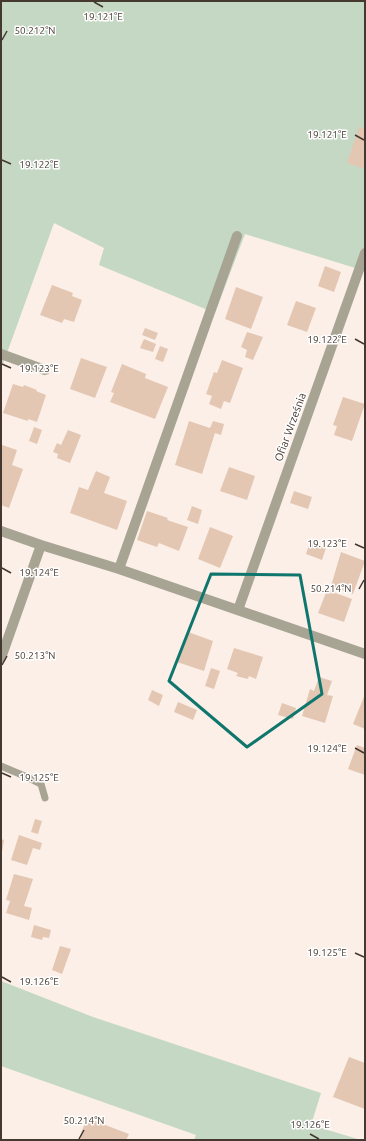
<svg xmlns="http://www.w3.org/2000/svg" width="366" height="1141" viewBox="0 0 366 1141" font-family="Ubuntu,sans-serif">
  <style>
    .green { fill: #c4d8c3 }
    .building { fill: #e4c7b3 }
    .lines { fill: none; stroke-linecap: round; stroke-linejoin: round }
    .service { stroke: #a7a494; stroke-width: 7 }
    .minor { stroke: #a7a494; stroke-width: 10 }
    .marked { fill: none; stroke: #0f766e; stroke-width: 3; stroke-linejoin: round }
    .ticks { fill: none; stroke: #443830; stroke-width: 1.5 }
    .labels { text-anchor: middle; stroke-width: 3; stroke-linejoin: round; paint-order: stroke }
    .street-label { font-size: 11px; fill: #443830; stroke: #fff }
    .ticks-label { font-size: 10px; text-anchor: middle; fill: #443830; stroke: #fff; stroke-width: 3; stroke-linejoin: round; paint-order: stroke }
  </style>
  <rect width="100%" height="100%" fill="#fbefe7"/>
  <path class="green" d="M1,1H365V271L245,234L215,313L99,265L104,248L54,223L3,364L1,363Z
    M1,981L93,1017L321,1093L311,1125L361,1140H194L196,1135L1,1066Z"/>
  <path class="building" d="M359,127L365,129V169L347,163Z
    M325,266L341,272L334,292L318,286Z
    M52,285L73,293L72,296L82,300L74,322L64,319L62,323L40,315Z
    M236,287L263,297L251,329L225,319Z
    M296,301L316,308L307,332L287,325Z
    M145,328L158,333L155,340L142,335Z
    M247,332L263,337L253,360L245,357L247,350L241,347Z
    M144,339L156,344L153,352L140,348Z
    M160,346L168,349L163,362L155,359Z
    M81,358L107,367L95,398L70,389Z
    M222,360L243,368L230,403L224,401L221,409L209,404L212,396L206,394L214,372L217,373Z
    M122,364L146,374L145,378L168,387L155,419L110,402L114,393L111,392Z
    M13,384L23,387L24,385L37,390L36,391L46,395L37,422L28,419V421L3,413Z
    M343,397L365,404L352,441L334,435L337,426L333,425Z
    M189,421L210,428L213,421L224,424L221,435L215,433L202,474L175,465Z
    M34,427L42,430L37,444L29,441Z
    M68,430L81,435L70,463L57,458L58,454L53,452L57,443L61,445Z
    M2,445L17,450L12,465L23,469L9,508L1,505V449Z
    M229,467L255,476L247,500L220,491Z
    M96,471L110,477L104,493L127,501L117,530L70,513L79,487L88,490Z
    M294,491L312,497L308,509L290,503Z
    M192,506L202,510L198,524L187,520Z
    M147,511L168,518L167,520L188,527L179,551L159,543L157,547L137,540Z
    M210,527L233,536L220,568L198,559Z
    M310,542L326,548L322,560L306,554Z
    M341,552L365,561L353,594L331,586Z
    M327,590L352,599L344,622L318,613Z
    M188,632L213,641L204,671L177,662L184,640L186,641Z
    M234,648L263,657L256,679L249,676L248,679L236,676L238,673L227,669Z
    M211,668L220,671L214,689L205,686Z
    M319,677L332,681L327,695L333,696L325,723L302,716L310,689L314,691Z
    M152,690L163,695L159,706L148,700Z
    M365,694V729L353,724Z
    M178,702L197,710L193,720L174,712Z
    M282,703L296,708L293,719L278,715Z
    M357,745L365,748V775L348,769Z
    M35,819L42,821L38,834L31,832Z
    M19,835L42,843L40,850L33,848L27,865L11,860Z
    M1,839L4,840L2,852H1Z
    M14,874L33,879L24,906L32,908L29,920L6,913L10,901L6,900Z
    M34,925L51,930L49,938L43,937L42,940L31,937Z
    M60,946L71,949L62,974L52,970Z
    M349,1057L365,1063V1109L333,1097Z
    M87,1118L129,1134L126,1140H84L79,1138Z"/>
  <g class="lines">
    <path class="service" d="M1,766L27,777L41,784L45,798"/>
    <path class="minor" d="M1,354L45,370
      M1,531L41,545L119,569L365,654
      M119,569L237,236
      M238,610L365,253
      M1,658L41,545"/>
  </g>
  <path class="marked" d="M211,574L300,575L322,694L247,747L169,681Z"/>
  <path class="ticks" d="M94,2L103,7M2,40L7,31M355,135L364,140M2,160L11,164M355,339L364,344M2,364L11,368M355,544L364,548M2,568L11,573M359,589L364,580M2,665L7,656M355,748L364,753M2,773L11,777M355,953L364,957M2,977L11,982M310,1134L319,1139M79,1139L84,1130"/>
  <g class="labels">
    <g class="street-label">
      <text transform="translate(290 427) rotate(-70)" y="4">Ofiar Września</text>
    </g>
  </g>
  <g class="ticks-label">
    <text x="103" y="20">19.121°E</text>
    <text x="35" y="34">50.212°N</text>
    <text x="327" y="138">19.121°E</text>
    <text x="39" y="168">19.122°E</text>
    <text x="327" y="343">19.122°E</text>
    <text x="39" y="372">19.123°E</text>
    <text x="327" y="547">19.123°E</text>
    <text x="39" y="576">19.124°E</text>
    <text x="331" y="592">50.214°N</text>
    <text x="35" y="659">50.213°N</text>
    <text x="327" y="752">19.124°E</text>
    <text x="39" y="781">19.125°E</text>
    <text x="327" y="956">19.125°E</text>
    <text x="39" y="985">19.126°E</text>
    <text x="84" y="1124">50.214°N</text>
    <text x="310" y="1128">19.126°E</text>
  </g>
  <rect width="366" height="1141" fill="none" stroke="#443830" stroke-width="4"/>
</svg>
